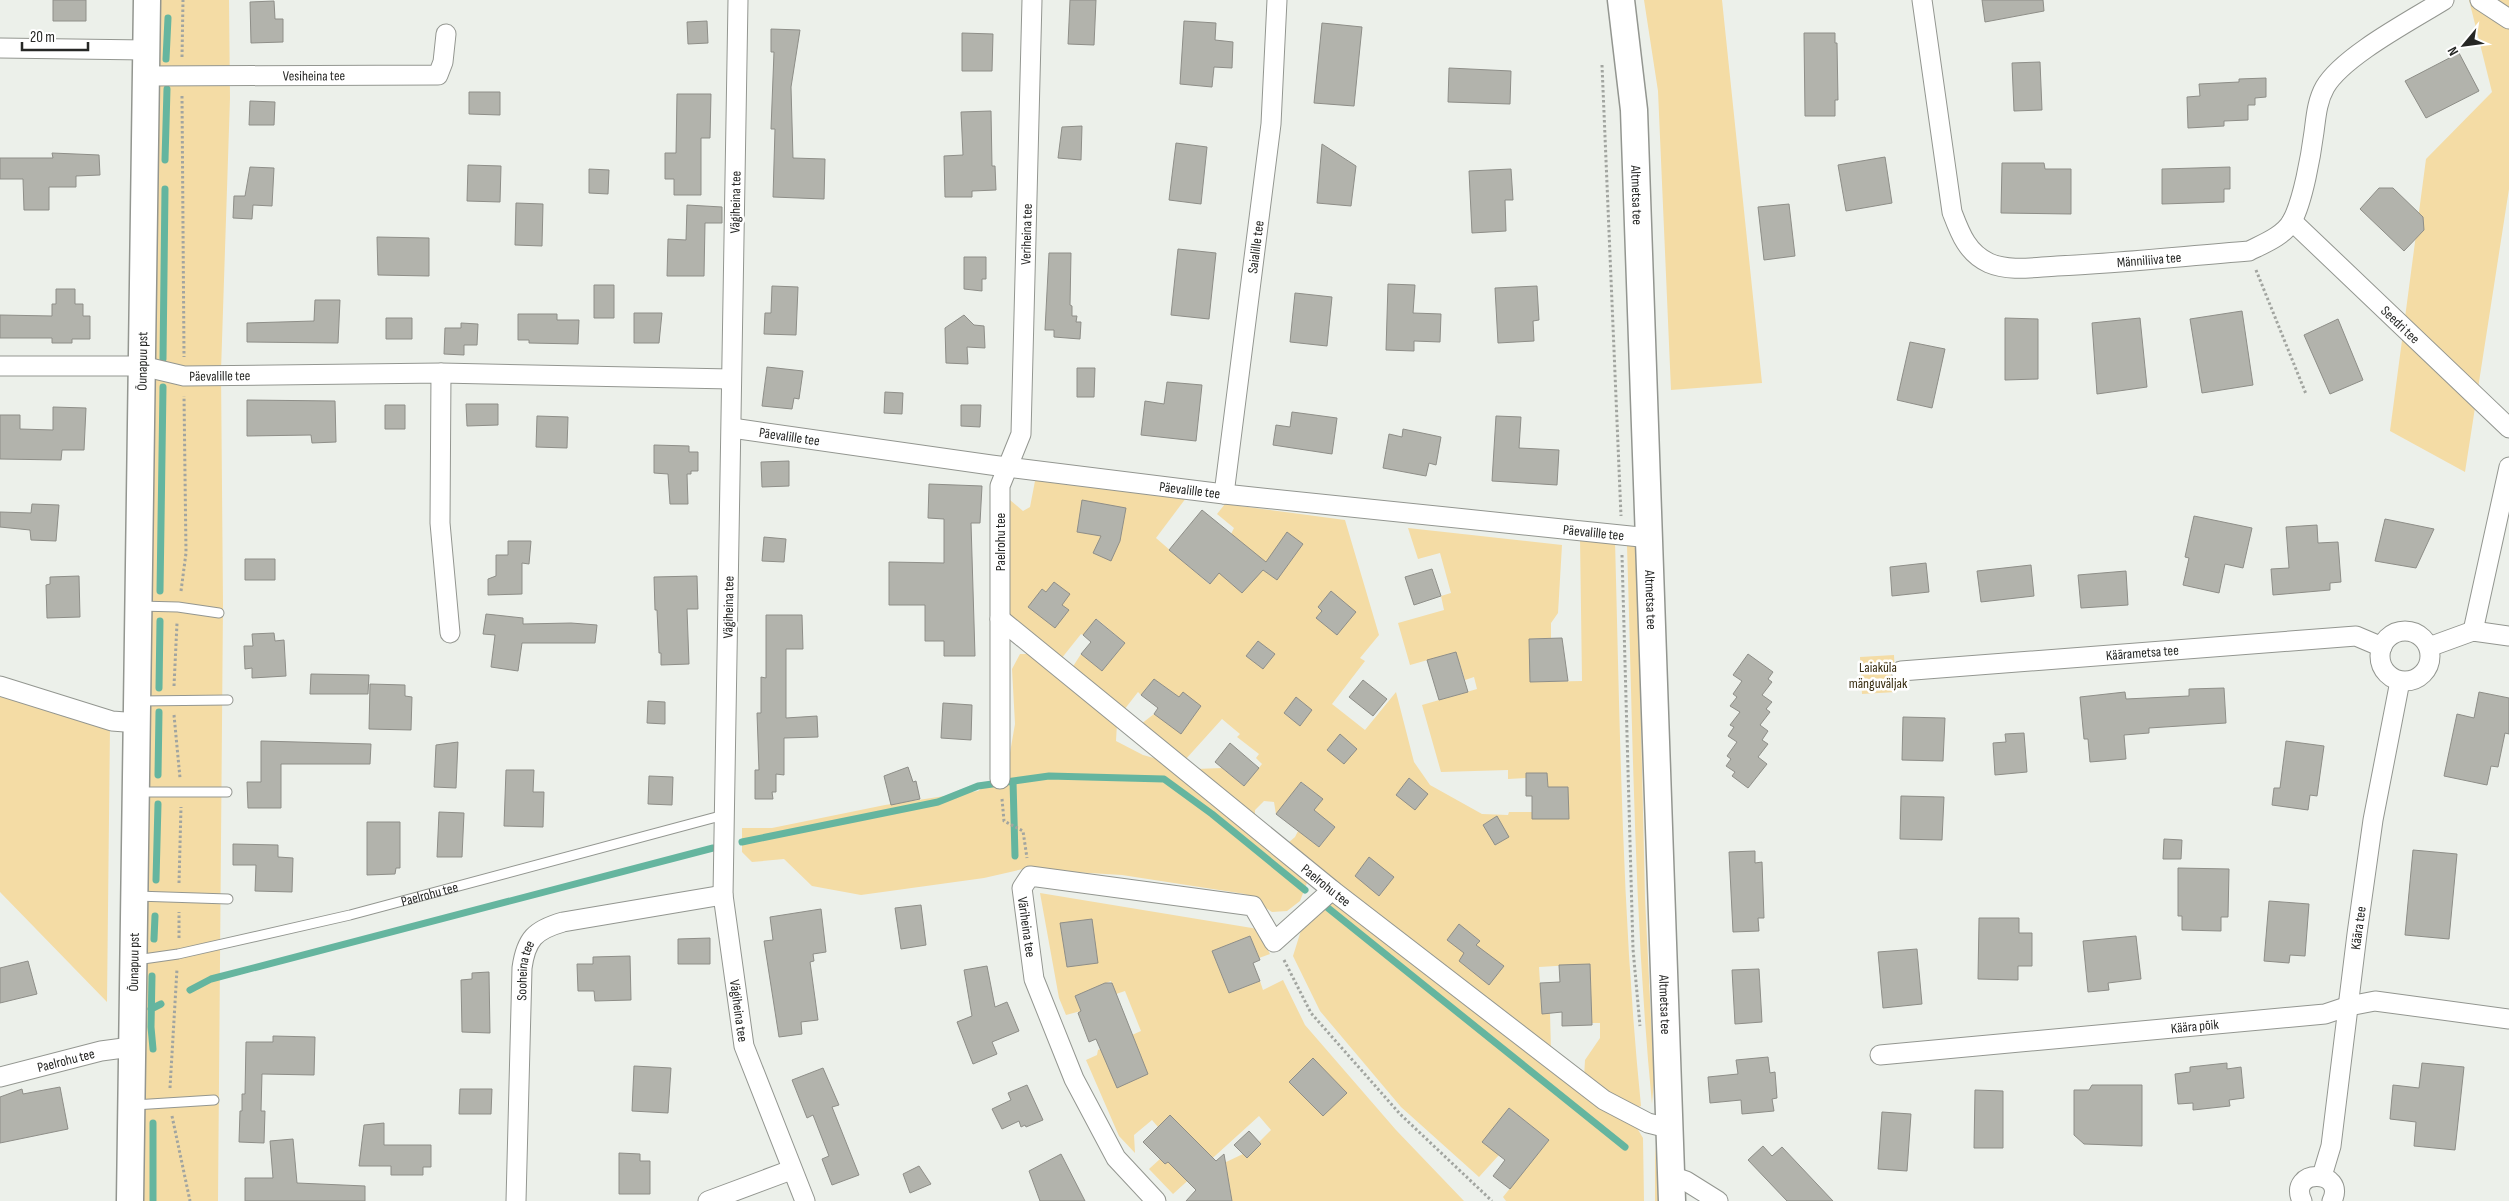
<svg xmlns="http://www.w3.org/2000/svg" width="2509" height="1201" viewBox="0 0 2509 1201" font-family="'Sofia Sans Condensed',sans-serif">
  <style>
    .green { fill: #f4dca5 }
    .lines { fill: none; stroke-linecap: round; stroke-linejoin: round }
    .stream { stroke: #65b59f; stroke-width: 7 }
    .building { fill: #b2b3ac; stroke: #8e8e88 }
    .lane-casing { stroke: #939690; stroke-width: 11 }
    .street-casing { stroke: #939690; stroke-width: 21 }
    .secondary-casing { stroke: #939690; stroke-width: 29 }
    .path { stroke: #a2a5a0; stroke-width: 3; stroke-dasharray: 2.5 2.5; stroke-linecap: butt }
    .lane { stroke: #fff; stroke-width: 9 }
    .street { stroke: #fff; stroke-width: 19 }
    .secondary { stroke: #fff; stroke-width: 26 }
    .labels { text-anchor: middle; stroke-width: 5; stroke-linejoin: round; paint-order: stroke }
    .street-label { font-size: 14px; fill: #262725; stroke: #fff }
    .park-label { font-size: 14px; fill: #362a0d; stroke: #fff }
  </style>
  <rect width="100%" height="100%" fill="#ecf0ea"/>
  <path class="green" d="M158,0H229L230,98L221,371L223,605L218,1201H141L148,893Z
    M1644,0H1722L1762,383L1671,390L1658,91Z
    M2469,0H2509V189L2465,472L2390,431L2426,159L2492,92Z
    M1032,473L1189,494L1156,538L1209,584L1243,544L1231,534L1234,528L1217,514L1225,504L1345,520L1379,635L1360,658L1365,661L1332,704L1365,730L1396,692L1414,762L1430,785L1482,814L1508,815L1509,812H1532L1533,819H1568V787H1548L1547,773H1526V778L1508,779V770L1441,772L1422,705L1477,689L1474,677L1465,680L1456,652L1410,665L1398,623L1444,610L1441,596L1451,593L1440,553L1418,559L1408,528L1562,545L1558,613L1551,623V638L1529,639L1531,682L1582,681L1580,537L1615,540C1620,729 1622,918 1641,1106L1634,1109L1584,1078L1585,1060L1600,1038V1023H1592L1589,964L1539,967L1542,1013H1550L1551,1051L1288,843L1295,837L1298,831L1319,847L1335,827L1314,810L1322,799L1302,782L1276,814L1274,802L1264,801L1255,810V817L1196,769L1222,768L1244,786L1262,764L1256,758L1259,754L1237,737L1240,734L1222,719L1185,760L1141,724L1154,714L1181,733L1201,706L1179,697L1154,679L1141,695L1138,692L1124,710L1072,668L1081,654L1102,671L1125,643L1097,619L1083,635L1081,634L1061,659L1007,616L1010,500L1023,511L1030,507L1035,481Z
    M1627,546H1634L1637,552L1645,898L1654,1080L1652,1104C1634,919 1633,732 1627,546Z
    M1020,654H1029L1117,723L1116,741L1143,755L1161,760L1296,869L1307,883L1300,901L1287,911L1272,912L1245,894L1122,875L1023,869L984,878L861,895L812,886L784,859L752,862L742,852V828H772L885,805L978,791L1007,770L1015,724L1012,669Z
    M1894,655L1896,692L1862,694L1860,657Z
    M0,694L110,726L107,1002L0,892Z
    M1040,893L1258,929L1270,954L1259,958L1250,936L1212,951L1229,993L1260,981L1263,990L1283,980L1305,1025L1396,1130L1464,1201H1230V1185L1216,1171L1224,1163L1243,1154L1247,1157L1261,1145L1259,1142L1271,1130L1259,1116L1173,1194L1149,1169L1160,1159L1158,1127L1152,1120L1134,1135L1135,1153L1119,1136L1086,1060L1097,1055L1098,1050L1141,1031L1125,991L1116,994L1111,981L1075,996L1081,1011L1066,1015L1059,998Z
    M1331,903L1345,905L1637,1128L1643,1138L1644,1201H1506L1503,1197L1549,1140L1509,1108L1499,1155L1479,1177L1401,1107L1320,1011L1293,956L1303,924Z
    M1655,1146L1659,1201H1655Z"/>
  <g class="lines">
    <path class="stream" d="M166,59L168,18
      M165,160L167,89
      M163,359L165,189
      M160,591L163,387
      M159,688L160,621
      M158,775L159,712
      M1013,781L1015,856
      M742,842L938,802L978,786L1049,776L1164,779L1212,814L1305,890
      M156,880L158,804
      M1328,908L1625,1147
      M154,939L155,916
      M152,976L151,1027L153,1049
      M190,990L211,979L713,848
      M151,1009L161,1004
      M153,1200V1123"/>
  </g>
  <path class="building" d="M53,0H86V21H53Z
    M1070,0H1096L1094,45L1068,44Z
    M1982,0H2043L2044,11L1985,22Z
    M274,1L275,19H283V42L251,43L250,2Z
    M707,21L708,43L688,44L687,22Z
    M1184,21L1216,23L1215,40L1233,42L1232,68L1214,67L1212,87L1180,84Z
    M1322,23L1362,27L1354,106L1314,103Z
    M771,29L800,30L791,87L793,158L825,159L824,199L773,197L775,129H771L774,52H771Z
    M962,33L993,34L992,71H962Z
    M1804,33H1835V43H1837L1838,100H1835V116H1805Z
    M2459,53L2479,91L2426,118L2405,81Z
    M2040,62L2042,110L2014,111L2012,63Z
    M1449,68L1511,71L1510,104L1448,102Z
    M2266,78V97L2255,98V105H2248V120L2224,121V126L2188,128L2187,97L2200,96L2199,84L2239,82V79Z
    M469,92H500V115L469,114Z
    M677,94H711L710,138H701V195H674V179H665V153H676Z
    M250,101L275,102L274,125H249Z
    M991,111L992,166H995L996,190L972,191V197H945L944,156L963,155L961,112Z
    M1082,126L1081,160L1058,158L1062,127Z
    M1176,143L1207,147L1201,204L1169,200Z
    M1322,144L1356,166L1351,206L1317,203Z
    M52,153L99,155L100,175L76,176V187H49V210H24L23,179H0V158H53Z
    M1885,157L1892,203L1846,211L1838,165Z
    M2002,163H2044L2045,169H2071V214L2001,213Z
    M468,165L501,166L500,202L467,201Z
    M250,167L274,168L272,206L253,205L252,219L233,218L234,196H245Z
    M2230,167V189H2224V202L2162,204V169Z
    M589,169L609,170L608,194L589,193Z
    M1511,169L1513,200H1505L1506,231L1472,233L1469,171Z
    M2379,188H2393L2423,217L2424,230L2404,251L2360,209Z
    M516,203L543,204L542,246L515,245Z
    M1789,204L1795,256L1764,260L1758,207Z
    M687,205L722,207V223H705L704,276H667L668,239L686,240Z
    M377,237L429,238V276L378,275Z
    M1178,249L1216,253L1209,319L1171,315Z
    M1049,253H1071L1070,305L1072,306V316H1077L1076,322H1081L1080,339L1054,337V330H1045Z
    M964,257H986V279H982V291L964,289Z
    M1388,284L1415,285L1413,313L1441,314L1440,342L1414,341V351L1386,350Z
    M594,285H614V318H594Z
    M772,286L798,287L796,335L764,334L765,313H771Z
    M1537,286L1539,320L1533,321L1534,341L1498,343L1495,288Z
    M56,289H75V304H83V316H90V339H72V343H52V338H0V315L52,316V304H56Z
    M1295,293L1332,297L1327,346L1290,342Z
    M315,300H340L338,343L247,342V323L314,321Z
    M2242,311L2253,385L2202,393L2190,319Z
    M634,313H662L659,343H634Z
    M518,314H557V320H579L578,344L529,343V340H518Z
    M964,315L974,325L984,326L985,348L967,347L968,364L946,363L945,328Z
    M386,318H412V339H386Z
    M2005,318L2038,319V379L2005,380Z
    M2140,318L2147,387L2097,394L2092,323Z
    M2338,319L2363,380L2330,394L2304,335Z
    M461,323L478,324L477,345H464V355L444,354L445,328H461Z
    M1910,342L1945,349L1932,408L1897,400Z
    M767,367L803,371L799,399L794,398L792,409L762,406Z
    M1077,368H1095L1094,397H1077Z
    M1167,382L1202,385L1196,441L1141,435L1145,401L1164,404Z
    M885,392L903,393L902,414L884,413Z
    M247,400L335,401L336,442L312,443L311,435L247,436Z
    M466,404H498V425L467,426Z
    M385,405H405V429H385Z
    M961,405H981L980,427L961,426Z
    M53,407L86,408L84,450H62L61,460L0,459V415H20V429L53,430Z
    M1292,412L1337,418L1332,454L1273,445L1276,425L1290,427Z
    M537,416L568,417L567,448L536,447Z
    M1496,416L1521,417L1519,448L1559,450L1557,485L1492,481Z
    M1403,429L1441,437L1436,465L1429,463L1426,476L1383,468L1389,434L1402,437Z
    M654,445L689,446V452H698V471H691V474H687L688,504H670L668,474L654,473Z
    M789,461V486L762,487L761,462Z
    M929,484L982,486L980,523H971L975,656H944V641H925V605H889V562L944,563V519L928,518Z
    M1082,500L1126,508L1120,541L1111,561L1093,553L1101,536L1077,532Z
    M32,504L59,505L56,541L31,540L30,530L0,527V512L31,513Z
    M1202,510L1266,562L1287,532L1303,544L1277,580L1263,570L1242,593L1219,573L1210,584L1169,550Z
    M2194,516L2252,528L2243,568L2225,564L2219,593L2183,585L2189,558L2185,557Z
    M2385,519L2434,529L2416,568L2375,561Z
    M2317,525L2318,543L2338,542L2341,582L2330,583V590L2273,595L2271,569L2289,568L2286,527Z
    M764,537L786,539L784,562L762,561Z
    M508,541H531L529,564L522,563V594L488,595V579L496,576V555H508Z
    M245,559H275V580H245Z
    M1926,563L1929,592L1892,596L1890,567Z
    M2031,565L2034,596L1981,602L1977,571Z
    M1432,569L1441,596L1414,605L1405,577Z
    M2126,571L2128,605L2081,608L2078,575Z
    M79,576L80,617L47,618L46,585L50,584V577Z
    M697,576L698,609H687L689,664L661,665V653H659L657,610H655L654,577Z
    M1054,582L1070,594L1062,605L1069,610L1055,628L1028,607L1042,589L1046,592Z
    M1331,591L1356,612L1337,635L1316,618L1322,611L1318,607Z
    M486,614L523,618V624L571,623L597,625L595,643H522L518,671L491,667L495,635L483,634Z
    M766,615H802L803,649H786V718L817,716L818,737L784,738V775L776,774V792H772L773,799H755V770H759L757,713H761V677L766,678Z
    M1096,619L1125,643L1102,671L1081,654L1091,642L1083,635Z
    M274,633L275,641L284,640L286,676L252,678V668L245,669L244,646H253L252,634Z
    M1562,638L1568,681L1530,682L1529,639Z
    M1258,641L1275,654L1263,669L1246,656Z
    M1456,652L1468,692L1439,700L1427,660Z
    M1748,654L1773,672L1768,679L1772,682L1762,695L1772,702L1766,709L1770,712L1760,725L1768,731L1762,740L1768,744L1758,757L1767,764L1748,788L1732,776L1735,772L1726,766L1731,759L1727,756L1737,742L1728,736L1734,727L1730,725L1740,712L1730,706L1737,697L1733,694L1742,681L1733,675Z
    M311,674L369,675L368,694H310Z
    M1154,679L1179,697L1183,692L1201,706L1181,734L1154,714L1158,708L1141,695Z
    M1363,680L1387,699L1373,716L1349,697Z
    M370,684L405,685V696L412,697L411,730L369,729Z
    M2224,688L2226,723L2149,728V733L2124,735L2126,759L2090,762L2088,739H2084L2080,697L2125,692L2126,699L2189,696V689Z
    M2479,692L2509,698V734L2505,733L2498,767L2491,766L2487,785L2444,776L2457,714L2474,718Z
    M1296,697L1312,710L1300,726L1284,713Z
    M648,701L665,702V724L647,723Z
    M943,703L972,705L971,740L941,738Z
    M1903,717L1945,718L1943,761L1902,760Z
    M2024,733L2027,772L1995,775L1993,743L2006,742L2005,734Z
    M1340,734L1357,749L1344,764L1327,750Z
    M261,741L371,744L370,764H281V808H248L247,782H261Z
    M2286,741L2324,746L2317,796L2310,795L2308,810L2272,805L2274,788H2280Z
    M458,742L456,788L434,787L436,745Z
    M1230,743L1259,768L1244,786L1215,762Z
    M908,767L913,782L916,781L920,799L891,805L884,776Z
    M506,770H534L533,792H544L543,827L504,826Z
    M1526,773H1547L1548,787H1568L1569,819H1532V796H1526Z
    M649,776L673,777L672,805L648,804Z
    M1409,778L1428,794L1415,810L1396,795Z
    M1301,782L1323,799L1314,810L1335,827L1319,847L1276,814Z
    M1901,796L1944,797L1942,840L1900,839Z
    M439,812L464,813L462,857H437Z
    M1497,816L1509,837L1495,845L1483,825Z
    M367,822H400V868H396L395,874L367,875Z
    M2164,839L2182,840L2181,859H2163Z
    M233,844L278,845V857L293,858L292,892L255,891L256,865H233Z
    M2413,850L2457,854L2449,939L2405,935Z
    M1755,851V863L1762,862L1764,918H1758L1759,931L1733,932L1729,852Z
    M1369,857L1394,877L1379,896L1355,876Z
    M2178,868L2229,869L2228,917H2221V931L2182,930V916H2178Z
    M2269,901L2309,904L2305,956L2290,955L2289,963L2264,961Z
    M921,905L926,945L901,949L895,908Z
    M821,909L826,952L813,954L814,961L810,962L818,1020L801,1022L802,1034L779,1037L764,941L773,940L770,917Z
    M1979,918H2019V933H2032V966H2018V980L1978,979Z
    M1092,919L1098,963L1067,967L1060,923Z
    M1459,924L1480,941L1476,945L1504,966L1489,985L1459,961L1464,953L1447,940Z
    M1250,936L1260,960L1253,963L1260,981L1229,993L1212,951Z
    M2136,936L2141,979L2108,983L2109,990L2088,992L2083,941Z
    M710,938V964H678V939Z
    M1917,949L1922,1004L1883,1008L1878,952Z
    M630,956L631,1000L595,1001L594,991H578L577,964H593V957Z
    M28,961L37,994L0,1003V968Z
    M1590,964L1592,1025L1562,1026V1012L1542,1014L1540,983L1560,982L1559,965Z
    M987,966L995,1007L1007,1002L1019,1031L992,1042L997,1054L973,1064L957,1022L972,1016L964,970Z
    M1759,969L1762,1022L1735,1024L1732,970Z
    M489,972L490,1033L462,1032L461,980L472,979V973Z
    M1105,983H1112L1148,1074L1117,1088L1096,1039L1089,1042L1078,1013L1081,1011L1075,996Z
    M273,1036L315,1037L314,1075L262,1074L261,1111H265L264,1143L239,1142L240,1111H242V1094H245L246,1042H273Z
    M1768,1057L1770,1073L1775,1072L1777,1098L1772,1099L1774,1111L1742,1114L1741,1100L1710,1103L1708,1077L1738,1074L1736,1060Z
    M1313,1058L1347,1093L1323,1116L1289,1082Z
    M2227,1063V1069L2241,1067L2244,1098L2229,1100L2230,1106L2193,1110V1103L2178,1104L2175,1074L2190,1072V1067Z
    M2422,1063L2464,1067L2455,1150L2414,1146L2416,1122L2390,1119L2393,1085L2419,1088Z
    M634,1066L671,1068L668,1113L632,1111Z
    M823,1068L839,1105L832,1107L859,1175L832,1185L822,1159L829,1156L813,1115L807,1118L792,1080Z
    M1027,1085L1043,1120L1026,1127L1025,1125L1021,1127L1019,1121L1002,1129L992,1109L1011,1100L1008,1093Z
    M2092,1085H2142V1146L2084,1144L2074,1135V1090H2089Z
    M60,1087L68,1129L0,1143V1097L22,1089L23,1094Z
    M460,1089H492L491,1114H459Z
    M1975,1090L2003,1091V1148H1974Z
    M1509,1108L1549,1140L1510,1189L1493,1176L1505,1160L1482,1142Z
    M1882,1112L1911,1114L1907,1171L1878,1169Z
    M1170,1115L1216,1161L1224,1154L1232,1201H1186L1196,1190L1168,1162L1165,1164L1143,1142Z
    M384,1123V1145H431V1167H423V1175H391V1166H359L364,1125Z
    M1249,1131L1261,1144L1247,1158L1234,1145Z
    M293,1139L297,1183L365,1186V1201H245V1178H273L270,1141Z
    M1763,1146L1772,1156L1782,1147L1833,1201H1787L1748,1160Z
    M619,1153L640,1154V1161H650V1194H619Z
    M1061,1154L1085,1201H1040L1029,1171Z
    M919,1166L931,1184L910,1193L903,1174Z"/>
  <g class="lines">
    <defs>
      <g id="lane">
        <path d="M139,606L178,607L219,613"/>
        <path d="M139,701L228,700"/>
        <path d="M137,792H227"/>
        <path d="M136,896L228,899"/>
        <path id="s1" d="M136,960L178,954L350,915L724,815"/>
        <path d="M134,1105L214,1100"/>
      </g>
      <g id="street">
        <path id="s2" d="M738,0L723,895L744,1046L805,1201"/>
        <path id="s3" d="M1922,0L1952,212C1960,233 1967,253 1989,263C2010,272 2035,267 2057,266C2121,263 2185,256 2249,251C2263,244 2284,236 2292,221C2303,201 2311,155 2314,132C2316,117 2317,101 2325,87C2343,56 2412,20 2444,0"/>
        <path d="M2480,0L2509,19"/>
        <path d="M0,48L146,50"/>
        <path id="s4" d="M146,76L438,75L443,62L446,34"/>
        <path id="s5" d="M2292,221L2509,428"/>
        <path id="s6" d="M0,366H142L184,376L441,373L731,379"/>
        <path d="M441,373L440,523L450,633"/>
        <path id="s7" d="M732,428L991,465L1224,494L1650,538"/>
        <path id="s8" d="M1224,494L1271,124L1277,0"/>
        <path id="s9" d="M1000,619L1332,890L1604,1100L1648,1123L1668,1128"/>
        <circle cx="2405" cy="656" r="25"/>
        <path d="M2473,631L2509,467"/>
        <path d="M2429,647L2473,631L2509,636"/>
        <path id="s10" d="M1901,671L2356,636L2382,647"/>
        <path d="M0,686L112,721L138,723"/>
        <path id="s11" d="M1000,779V486L1021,434L1032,0"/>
        <path id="s12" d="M1880,1055L2325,1014L2349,1006L2375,1001L2509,1019"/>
        <path id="s13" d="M0,1077L101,1051L131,1047"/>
        <path d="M1671,1176L1686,1181L1718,1201"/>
        <path id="s14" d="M2322,1176L2331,1146L2357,934L2373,820L2400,681"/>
        <path id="s15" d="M516,1201L522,968C526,939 535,930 563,922L723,895"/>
        <path d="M708,1201L791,1170"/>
        <path d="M1156,1201L1116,1158L1074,1079L1034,979L1022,888L1030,876L1253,906L1274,942L1332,890"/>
        <path d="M2302,1201C2287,1168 2347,1169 2332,1201"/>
      </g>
      <g id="secondary">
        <path id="s16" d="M1621,0L1634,110L1672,1201"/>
        <path id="s17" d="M130,1201L147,0"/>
      </g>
    </defs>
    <use href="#lane" class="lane-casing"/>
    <use href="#street" class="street-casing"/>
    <use href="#secondary" class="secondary-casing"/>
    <path class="path" d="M182,57L183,0
      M1602,65L1621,516
      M182,96L184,357
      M2256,270L2306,394
      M1622,555L1633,949L1640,1026
      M181,591L186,553L184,396
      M174,686L177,623
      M174,715L180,778
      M1002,799L1004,821L1023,831L1027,858
      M179,883L181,807
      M179,938V912
      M1284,960L1311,1013L1400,1114L1492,1201
      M170,1088L177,969
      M172,1116L190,1201"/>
    <use href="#lane" class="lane"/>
    <use href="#street" class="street"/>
    <use href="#secondary" class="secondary"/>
  </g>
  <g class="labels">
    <g class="street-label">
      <text dy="5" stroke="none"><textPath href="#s4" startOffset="168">Vesiheina tee</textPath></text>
      <text dy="5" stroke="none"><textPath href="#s16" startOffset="196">Altmetsa tee</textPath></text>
      <text transform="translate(735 202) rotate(-89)" y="5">Vägiheina tee</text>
      <text dy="5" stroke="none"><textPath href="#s11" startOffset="549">Veriheina tee</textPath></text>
      <text dy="5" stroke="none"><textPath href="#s8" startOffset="249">Saialille tee</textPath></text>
      <text dy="5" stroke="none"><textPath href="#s3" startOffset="440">Männiliiva tee</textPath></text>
      <text dy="5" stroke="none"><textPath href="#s5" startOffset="150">Seedri tee</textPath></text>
      <text dy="5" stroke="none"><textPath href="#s17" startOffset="840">Õunapuu pst</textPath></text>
      <text dy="5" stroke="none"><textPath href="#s6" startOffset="221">Päevalille tee</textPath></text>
      <text dy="5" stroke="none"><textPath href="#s7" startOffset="58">Päevalille tee</textPath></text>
      <text dy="5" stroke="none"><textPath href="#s7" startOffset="462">Päevalille tee</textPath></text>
      <text dy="5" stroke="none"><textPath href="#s7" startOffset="868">Päevalille tee</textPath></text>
      <text transform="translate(1000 542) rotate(-90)" y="5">Paelrohu tee</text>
      <text dy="5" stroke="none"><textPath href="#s16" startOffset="601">Altmetsa tee</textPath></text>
      <text transform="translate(728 607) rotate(-89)" y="5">Vägiheina tee</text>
      <text dy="5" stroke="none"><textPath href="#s10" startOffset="242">Käärametsa tee</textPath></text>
      <text dy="5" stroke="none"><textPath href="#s9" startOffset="421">Paelrohu tee</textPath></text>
      <text dy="5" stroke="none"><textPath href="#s1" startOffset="301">Paelrohu tee</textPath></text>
      <text transform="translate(1027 927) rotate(82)" y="5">Väriheina tee</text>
      <text dy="5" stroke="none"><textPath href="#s14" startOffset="251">Käära tee</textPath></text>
      <text dy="5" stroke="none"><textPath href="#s17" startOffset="239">Õunapuu pst</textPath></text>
      <text dy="5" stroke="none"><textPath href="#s15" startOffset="231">Sooheina tee</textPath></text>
      <text dy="5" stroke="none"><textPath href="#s16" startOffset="1006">Altmetsa tee</textPath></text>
      <text dy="5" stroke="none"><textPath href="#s2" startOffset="1012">Vägiheina tee</textPath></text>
      <text dy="5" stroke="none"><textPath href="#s12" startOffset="316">Käära põik</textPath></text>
      <text dy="5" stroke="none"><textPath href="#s13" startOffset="68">Paelrohu tee</textPath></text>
    </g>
    <g class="park-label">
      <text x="1878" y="672">Laiaküla<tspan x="1878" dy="16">mänguväljak</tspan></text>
    </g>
  </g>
  <g transform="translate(2464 45) rotate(241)" stroke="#ffffff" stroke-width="4" paint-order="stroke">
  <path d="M0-4L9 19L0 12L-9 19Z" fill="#262725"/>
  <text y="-8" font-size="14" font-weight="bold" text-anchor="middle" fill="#262725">N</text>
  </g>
  <path d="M22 42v8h66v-8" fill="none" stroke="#262725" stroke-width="2.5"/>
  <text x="30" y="42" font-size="15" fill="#262725" stroke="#ffffff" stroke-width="4" paint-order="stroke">20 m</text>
</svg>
